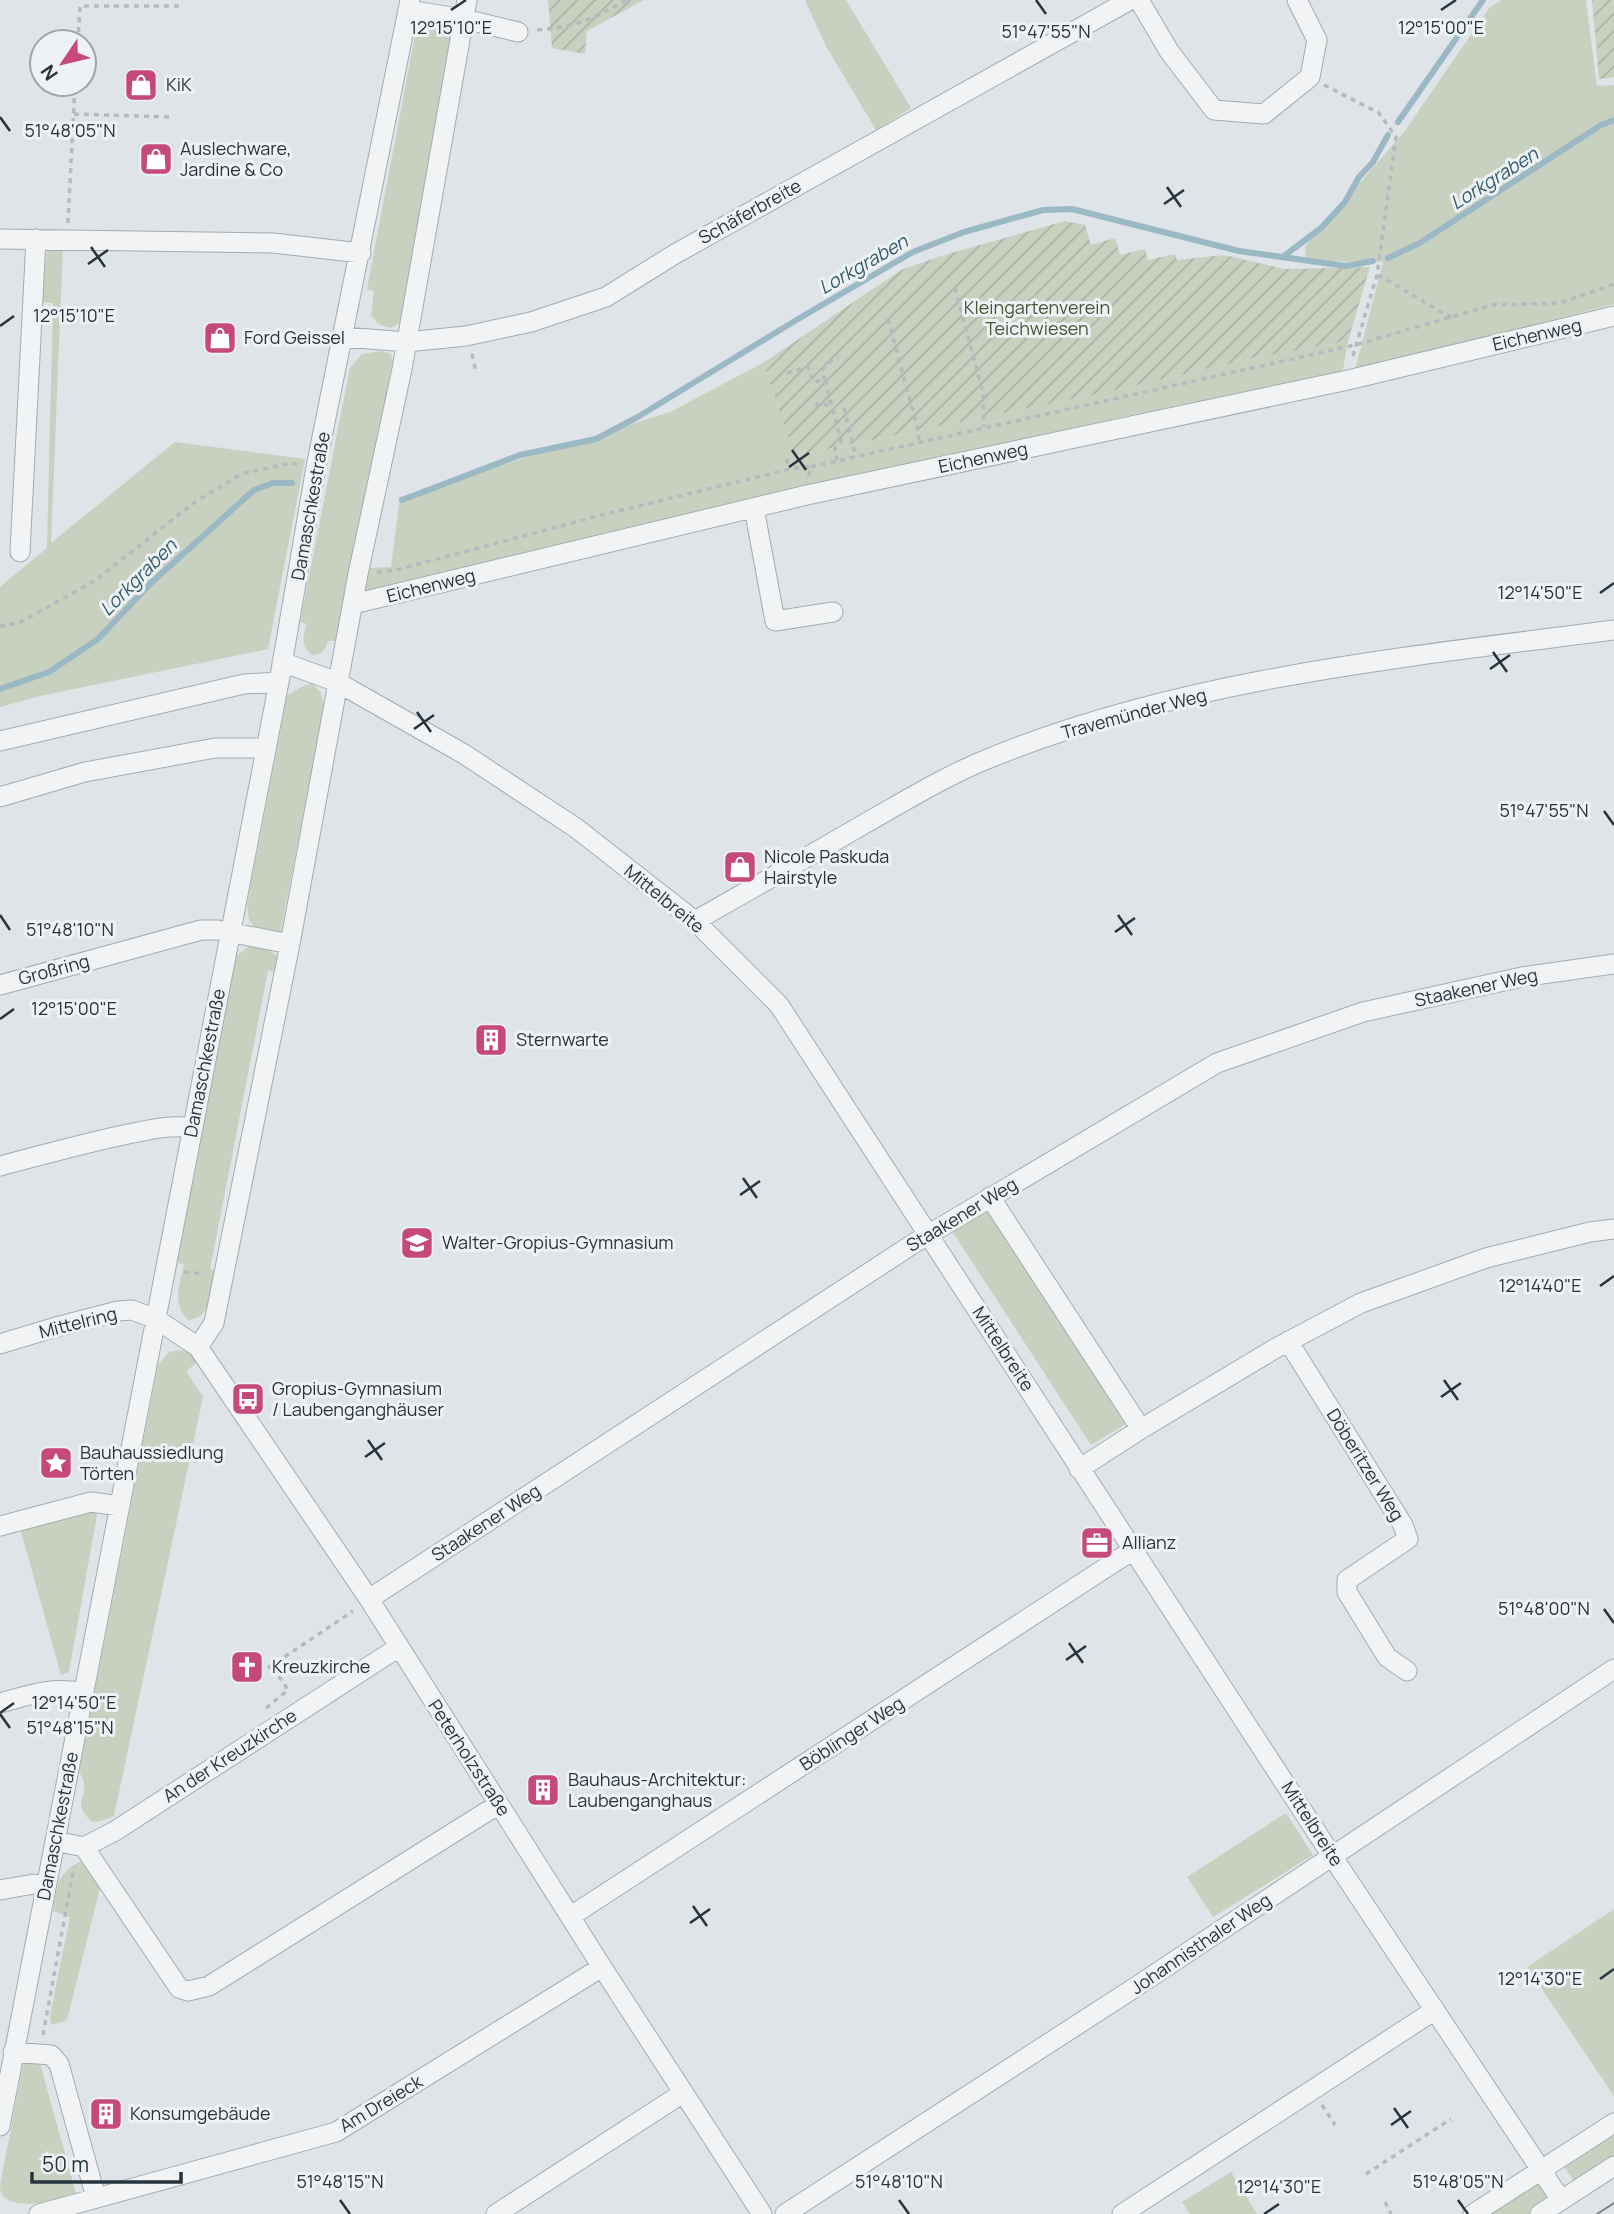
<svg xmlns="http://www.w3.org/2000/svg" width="1614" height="2214" viewBox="0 0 1614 2214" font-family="Manrope,sans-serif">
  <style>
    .grass { fill: #c8d0c0 }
    .garden { fill: url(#garden-furrows) }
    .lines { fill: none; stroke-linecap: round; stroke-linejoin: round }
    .stream { stroke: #9bb9c5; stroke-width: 6 }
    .minor-casing { stroke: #a4acb1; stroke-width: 21 }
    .path { stroke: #b5babe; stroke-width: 3.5; stroke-dasharray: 5 5; stroke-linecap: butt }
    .minor { stroke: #f1f3f5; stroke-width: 19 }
    .tram { stroke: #79878f; stroke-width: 2 }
    .ticks { fill: none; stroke: #28343d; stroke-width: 2.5 }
    .labels { text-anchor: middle; stroke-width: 6; stroke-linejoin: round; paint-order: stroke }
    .poi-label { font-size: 18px; fill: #28343d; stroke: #eef2f5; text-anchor: start }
    .street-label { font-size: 18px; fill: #28343d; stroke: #eef2f5 }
    .park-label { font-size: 18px; fill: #445737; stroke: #eef2f5 }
    .water-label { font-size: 19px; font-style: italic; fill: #355c6e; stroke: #eef2f5 }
    .ticks-label { font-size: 18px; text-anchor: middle; fill: #28343d; stroke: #eef2f5; stroke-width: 6; stroke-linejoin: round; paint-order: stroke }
  </style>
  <defs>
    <pattern id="garden-furrows" width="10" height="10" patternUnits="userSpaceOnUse" patternTransform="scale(1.75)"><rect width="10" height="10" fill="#c8d0c0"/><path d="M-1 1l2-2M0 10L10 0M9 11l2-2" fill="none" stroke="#acb3a6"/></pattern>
  </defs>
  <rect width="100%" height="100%" fill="#dee4e7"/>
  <path class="grass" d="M805,0H846L911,108L876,130L826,46Z
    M1502,0H1586L1597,86L1614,85V304L1355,370L1383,262L1306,261L1305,246L1404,132L1490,7Z
    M434,21L448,27L454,37L403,321L390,328L378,324L371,315L374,291L367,289L416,30L423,22Z
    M48,245H63L51,543L175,442L305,459L268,649L40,696L0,707V587L47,548L53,303L40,302Z
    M1348,341L1342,376L1131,415L584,538L364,595L368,568L391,567L400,497L670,412L763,363L796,456L1107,392L1249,359Z
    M380,351L391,354L394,366L336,641H328C326,653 312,662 305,647C302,640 305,631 306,624L300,622L350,368L362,354Z
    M312,683L321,693L324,706L280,935L256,929L249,920L247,905L287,696L299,688Z
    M249,946L265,947L277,956L278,972L268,971L210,1269L214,1271C210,1292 213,1318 188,1320C172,1303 179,1286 184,1265L177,1262L235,957Z
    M990,1207L1129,1422L1091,1445L952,1231Z
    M178,1350L188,1352L199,1361L186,1371L203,1397L114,1816L101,1821L92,1822C72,1803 86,1802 84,1783C84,1779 81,1775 79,1772L158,1365L169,1352Z
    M94,1510L97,1515L69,1672L61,1675L20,1528Z
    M1286,1813L1313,1855L1213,1917L1187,1877Z
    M81,1861L87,1865L101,1884L67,2020L52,2025L50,2020L51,2010L70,1917L53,1911C57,1886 56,1874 81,1861Z
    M1614,1909V2096L1527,1967Z
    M31,2060H39L77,2197C55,2202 0,2214 0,2186L23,2065Z
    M1614,2130V2161L1577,2185L1562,2164Z
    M1231,2172L1257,2214H1190L1182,2202Z
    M1541,2180L1554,2199L1530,2214H1487Z"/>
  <path class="garden" d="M548,0H644L587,31L585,54L552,48Z
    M1592,0H1614V77L1599,79Z
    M1065,221L1085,225L1091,245L1115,238L1120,255L1145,249L1148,260L1175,254L1177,260L1224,255L1285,269L1370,267L1348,341L1249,359L1107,392L795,456L763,363L901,270L944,255Z"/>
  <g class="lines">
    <path class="stream" d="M1398,122L1483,0
      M1284,256L1321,228L1345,202L1359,177L1373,162L1388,135
      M1388,258L1418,244L1601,125L1614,120
      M402,500L520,455L596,439L636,418L798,319L913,252L964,232L1043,210L1072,209L1239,251L1346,266L1373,261
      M0,689L49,672L98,639L151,583L254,490L273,483H292"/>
    <defs>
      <path id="minor" d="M1139,0L1169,51L1214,110L1264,114L1310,77L1317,40L1297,0
        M408,10L464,19L518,32
        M0,239L273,243L361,253
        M344,337L407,342L466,336L531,322L606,297L675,254L1130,0
        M754,508L775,621L833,612
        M20,552L36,239
        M353,604L807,495L1348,380L1614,316
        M282,662L337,682L464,754L576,828L695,921L779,1005L1332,1856L1561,2200
        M0,741L244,684L279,682
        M0,797L85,772L215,748H265
        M695,921C751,889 808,857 864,824C905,801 947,775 990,758C1185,678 1407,657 1614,630
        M0,985L201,930H218L290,944
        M0,1166C42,1155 85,1143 128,1134C149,1130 171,1124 192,1128
        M990,1197L1141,1429
        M1288,1341L1403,1525L1408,1539L1347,1580V1592L1387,1657L1407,1671
        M0,1344L56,1327L118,1311L132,1310L156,1319L198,1347L369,1599L602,1967L762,2214
        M198,1347L214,1323L290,944L358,574L402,369L467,0
        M1079,1469L1141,1429L1276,1348L1361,1303L1486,1258L1590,1232L1614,1229
        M0,1526L91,1502L120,1506
        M369,1599L916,1242L1217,1063L1363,1012L1522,977L1614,964
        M0,1703C29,1695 54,1686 84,1693
        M55,1841L84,1847L115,1831L399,1647
        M84,1847L179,1988L188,1991L209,1986L499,1804
        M0,1890L34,1884L46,1886
        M571,1916L1133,1550
        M13,2052L51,2055L59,2064L96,2198
        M0,2126L279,682L316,467L410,0
        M39,2214L336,2132L602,1967
        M496,2214L683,2093
        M785,2214L1134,1988L1614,1669
        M1122,2214L1435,2010
        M1473,2214L1614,2123
        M1540,2214L1614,2166"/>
    </defs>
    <use href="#minor" class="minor-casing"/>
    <path class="path" d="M537,30C576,27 593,19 626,0
      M78,42L80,6H182
      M1324,85L1379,113L1396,137L1377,275L1352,359
      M74,114L172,117
      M68,223L75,84
      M1378,275L1452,318
      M955,288L983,393L984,427
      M888,319L918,430L919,442
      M472,354L476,372
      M787,373L808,367L813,382L825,380L841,441L835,448L837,460
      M825,380L822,371L827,363L838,358
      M815,406L818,403L831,406
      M844,408L856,456
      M786,459L790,469
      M809,476L810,467L1355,345L1492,305L1560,303L1614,284
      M377,572L396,570L602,515L790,469L810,467
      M0,626L19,623L96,580L192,504L241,474L290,463L297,464
      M184,1272L204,1274
      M268,1668L353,1611
      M266,1708L288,1690L272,1666
      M43,2035L74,1867
      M1322,2105L1335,2125
      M1366,2174L1451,2119
      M1385,2202L1391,2214"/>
    <use href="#minor" class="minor"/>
    <path class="tram" d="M1597,2214L1614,2203"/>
  </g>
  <path class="ticks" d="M1036,0L1046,14M451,10L466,0M1441,10L1456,0M0,117L10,131M1167,187L1181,207M1164,204L1184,190M91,247L105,267M88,264L108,250M0,326L14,316M792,450L806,470M789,467L809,453M1600,593L1614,583M1493,652L1507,672M1490,669L1510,655M417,712L431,732M414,729L434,715M1604,811L1614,825M0,915L10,930M1118,915L1132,935M1115,932L1135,918M0,1019L14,1009M743,1178L757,1198M740,1195L760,1181M1600,1286L1614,1276M1444,1380L1458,1400M1441,1397L1461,1383M368,1440L382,1460M365,1457L385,1443M1604,1609L1614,1623M1069,1643L1083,1663M1066,1660L1086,1646M0,1713L14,1703M0,1714L10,1728M693,1906L707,1926M690,1923L710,1909M1600,1979L1614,1969M1394,2108L1408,2128M1391,2125L1411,2111M340,2200L350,2214M899,2200L909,2214M1458,2200L1468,2214M1264,2214L1279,2204"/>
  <defs>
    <symbol id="shop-square" viewBox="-11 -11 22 22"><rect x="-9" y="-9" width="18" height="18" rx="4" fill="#c54a79" stroke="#eef2f5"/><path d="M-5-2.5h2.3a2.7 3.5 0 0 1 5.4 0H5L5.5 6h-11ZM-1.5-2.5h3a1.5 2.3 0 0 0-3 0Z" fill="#fff"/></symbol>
    <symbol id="building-square" viewBox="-11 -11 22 22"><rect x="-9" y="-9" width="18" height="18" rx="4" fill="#c54a79" stroke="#eef2f5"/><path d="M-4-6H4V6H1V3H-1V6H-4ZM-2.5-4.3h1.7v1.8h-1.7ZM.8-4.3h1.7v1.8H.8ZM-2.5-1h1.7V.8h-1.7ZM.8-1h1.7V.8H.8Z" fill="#fff"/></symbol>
    <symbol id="school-square" viewBox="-11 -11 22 22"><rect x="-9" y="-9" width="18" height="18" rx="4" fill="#c54a79" stroke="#eef2f5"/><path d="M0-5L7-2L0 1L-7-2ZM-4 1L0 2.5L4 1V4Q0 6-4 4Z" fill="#fff"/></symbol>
    <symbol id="bus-square" viewBox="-11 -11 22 22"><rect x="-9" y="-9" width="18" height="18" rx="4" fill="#c54a79" stroke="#eef2f5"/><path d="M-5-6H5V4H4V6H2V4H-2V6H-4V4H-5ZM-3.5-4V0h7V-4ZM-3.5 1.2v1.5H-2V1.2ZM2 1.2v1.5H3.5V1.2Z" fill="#fff"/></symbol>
    <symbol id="sight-square" viewBox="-11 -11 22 22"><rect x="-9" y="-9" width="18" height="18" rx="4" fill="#c54a79" stroke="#eef2f5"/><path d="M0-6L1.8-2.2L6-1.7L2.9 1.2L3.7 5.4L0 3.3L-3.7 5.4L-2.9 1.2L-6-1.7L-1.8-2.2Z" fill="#fff"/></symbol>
    <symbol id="office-square" viewBox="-11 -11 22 22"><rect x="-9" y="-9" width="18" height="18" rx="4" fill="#c54a79" stroke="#eef2f5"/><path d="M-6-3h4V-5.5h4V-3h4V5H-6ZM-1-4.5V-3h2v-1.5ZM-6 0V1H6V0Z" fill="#fff"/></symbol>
    <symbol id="church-square" viewBox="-11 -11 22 22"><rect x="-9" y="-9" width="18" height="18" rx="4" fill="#c54a79" stroke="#eef2f5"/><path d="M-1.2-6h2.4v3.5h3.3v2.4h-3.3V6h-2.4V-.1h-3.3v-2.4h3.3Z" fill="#fff"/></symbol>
  </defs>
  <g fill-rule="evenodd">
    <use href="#shop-square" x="122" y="66" width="38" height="38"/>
    <use href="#shop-square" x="137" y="140" width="38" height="38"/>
    <use href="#shop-square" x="201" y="319" width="38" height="38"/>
    <use href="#shop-square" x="721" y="848" width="38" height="38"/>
    <use href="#building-square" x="472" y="1021" width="38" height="38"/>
    <use href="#school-square" x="398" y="1224" width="38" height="38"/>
    <use href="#bus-square" x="229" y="1380" width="38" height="38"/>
    <use href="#sight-square" x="37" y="1444" width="38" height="38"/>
    <use href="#office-square" x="1078" y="1524" width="38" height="38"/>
    <use href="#church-square" x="228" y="1648" width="38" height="38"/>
    <use href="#building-square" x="524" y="1771" width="38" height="38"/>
    <use href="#building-square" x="87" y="2095" width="38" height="38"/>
  </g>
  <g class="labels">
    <g class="poi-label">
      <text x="166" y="91">KiK</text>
      <text x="180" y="155">Auslechware,<tspan x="180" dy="21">Jardine &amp; Co</tspan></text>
      <text x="244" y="344">Ford Geissel</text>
      <text x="764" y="863">Nicole Paskuda<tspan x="764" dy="21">Hairstyle</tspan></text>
      <text x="516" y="1046">Sternwarte</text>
      <text x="442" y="1249">Walter-Gropius-Gymnasium</text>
      <text x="272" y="1395">Gropius-Gymnasium<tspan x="272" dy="21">/ Laubenganghäuser</tspan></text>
      <text x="80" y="1459">Bauhaussiedlung<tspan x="80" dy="21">Törten</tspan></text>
      <text x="1122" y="1549">Allianz</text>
      <text x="272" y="1673">Kreuzkirche</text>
      <text x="568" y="1786">Bauhaus-Architektur:<tspan x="568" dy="21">Laubenganghaus</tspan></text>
      <text x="130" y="2120">Konsumgebäude</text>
    </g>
    <g class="street-label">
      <text transform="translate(750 212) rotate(-29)" y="6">Schäferbreite</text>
      <text transform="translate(1537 335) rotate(-13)" y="6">Eichenweg</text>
      <text transform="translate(983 458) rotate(-12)" y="6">Eichenweg</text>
      <text transform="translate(311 506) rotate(-80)" y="6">Damaschkestraße</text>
      <text transform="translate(431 586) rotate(-14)" y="6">Eichenweg</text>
      <text transform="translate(1134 714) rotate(-15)" y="6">Travemünder Weg</text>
      <text transform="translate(664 899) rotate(39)" y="6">Mittelbreite</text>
      <text transform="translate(54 970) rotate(-15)" y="6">Großring</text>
      <text transform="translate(1476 988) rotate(-12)" y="6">Staakener Weg</text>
      <text transform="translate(205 1063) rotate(-79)" y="6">Damaschkestraße</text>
      <text transform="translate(962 1215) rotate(-31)" y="6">Staakener Weg</text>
      <text transform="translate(78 1323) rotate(-14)" y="6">Mittelring</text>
      <text transform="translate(1003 1349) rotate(57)" y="6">Mittelbreite</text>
      <text transform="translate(1365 1465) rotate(58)" y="6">Döberitzer Weg</text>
      <text transform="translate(486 1523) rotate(-33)" y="6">Staakener Weg</text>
      <text transform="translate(852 1734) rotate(-33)" y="6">Böblinger Weg</text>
      <text transform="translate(230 1756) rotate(-33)" y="6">An der Kreuzkirche</text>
      <text transform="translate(469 1758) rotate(57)" y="6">Peterholzstraße</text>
      <text transform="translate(1312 1824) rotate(57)" y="6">Mittelbreite</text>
      <text transform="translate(58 1826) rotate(-79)" y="6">Damaschkestraße</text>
      <text transform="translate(1201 1944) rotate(-34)" y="6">Johannisthaler Weg</text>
      <text transform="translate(381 2104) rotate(-31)" y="6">Am Dreieck</text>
    </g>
    <g class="park-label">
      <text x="1037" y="314">Kleingartenverein<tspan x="1037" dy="21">Teichwiesen</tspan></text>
    </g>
    <g class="water-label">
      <text transform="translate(1494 178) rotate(-32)" y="7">Lorkgraben</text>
      <text transform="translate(863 264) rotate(-30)" y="7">Lorkgraben</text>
      <text transform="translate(138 577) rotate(-45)" y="7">Lorkgraben</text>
    </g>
  </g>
  <g class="ticks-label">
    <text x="451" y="34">12°15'10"E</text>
    <text x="1441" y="34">12°15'00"E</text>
    <text x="1046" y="38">51°47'55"N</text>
    <text x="70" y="137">51°48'05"N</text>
    <text x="74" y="322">12°15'10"E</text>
    <text x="1540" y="599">12°14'50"E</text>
    <text x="1544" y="817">51°47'55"N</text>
    <text x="70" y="936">51°48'10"N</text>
    <text x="74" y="1015">12°15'00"E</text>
    <text x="1540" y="1292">12°14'40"E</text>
    <text x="1544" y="1615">51°48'00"N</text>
    <text x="74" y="1709">12°14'50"E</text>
    <text x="70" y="1734">51°48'15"N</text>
    <text x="1540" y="1985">12°14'30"E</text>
    <text x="340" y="2188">51°48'15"N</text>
    <text x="899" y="2188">51°48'10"N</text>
    <text x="1458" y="2188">51°48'05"N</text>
    <text x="1279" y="2193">12°14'30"E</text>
  </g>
  <g transform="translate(63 63) rotate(235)"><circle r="33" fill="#eef2f5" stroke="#9fa6ab" stroke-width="2"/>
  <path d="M0-5L12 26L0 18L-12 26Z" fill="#c54a79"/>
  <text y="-10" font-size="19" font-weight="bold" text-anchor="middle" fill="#28343d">N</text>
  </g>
  <path d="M32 2172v10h149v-10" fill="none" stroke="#28343d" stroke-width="3.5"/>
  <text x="42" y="2172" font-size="21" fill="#28343d" stroke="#eef2f5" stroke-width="5" paint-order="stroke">50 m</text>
</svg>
